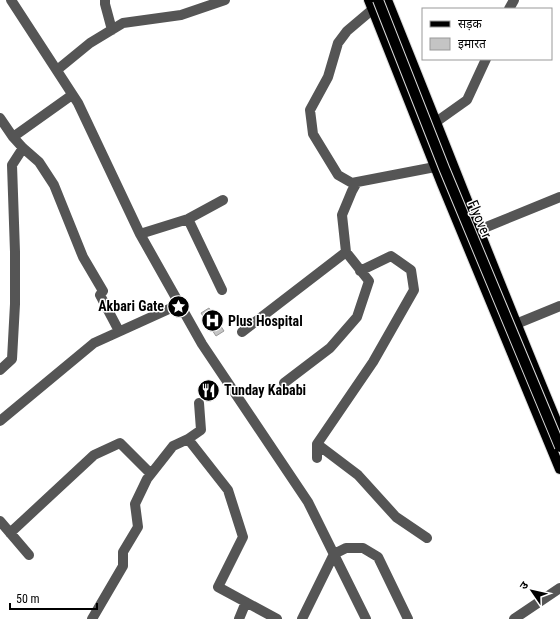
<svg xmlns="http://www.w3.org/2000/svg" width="560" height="619" viewBox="0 0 560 619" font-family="'Roboto Condensed','Noto Sans Devanagari',sans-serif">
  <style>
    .building { fill: #c4c4c4; stroke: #999 }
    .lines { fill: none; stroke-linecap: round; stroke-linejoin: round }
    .major-casing { stroke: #dbdbdb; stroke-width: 12 }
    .minor { stroke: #555; stroke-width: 10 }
    .major { stroke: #000; stroke-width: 10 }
    .major-bridge-casing { stroke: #dbdbdb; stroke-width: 12; stroke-linecap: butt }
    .major-bridge { stroke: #000; stroke-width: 10 }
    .labels { text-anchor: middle; stroke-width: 3; stroke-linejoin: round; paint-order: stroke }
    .street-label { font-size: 14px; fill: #000; stroke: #fff }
    .poi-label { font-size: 14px; font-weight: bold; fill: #000; stroke: #fff; text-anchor: start }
  </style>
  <rect width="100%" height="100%" fill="#fff"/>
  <path class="building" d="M209,308L224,331L216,336L201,313Z"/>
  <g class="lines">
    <defs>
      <path id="major" d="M369,0L442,184L560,469
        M387,0C445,143 500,287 560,430"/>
    </defs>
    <use href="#major" class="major-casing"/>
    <path class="minor" d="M11,0L78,103L140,234L202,344L308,502L366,619
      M105,0V4L112,30
      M373,9L347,31L338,43L328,77L310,110L313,134L338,175L352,183L435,167
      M509,9L514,0
      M57,70L90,43L123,23L181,15L225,0
      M0,118L13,137L23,148L39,162L54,185L83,257L103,291L100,295L119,331
      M436,122L467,100L486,59
      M13,137L72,95
      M188,219L222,290
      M479,230L560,197
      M140,234L188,219L223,200
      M346,252L342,215L352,191L357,182
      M516,324L560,306
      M242,332L346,252L369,281L357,317L330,348L284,383
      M0,370L12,359L15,304V252L12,165L23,148
      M0,421L94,343L180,304
      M188,439L228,490L243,537L218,587L277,619
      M317,444L358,475L396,517L427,538
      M317,458V444L373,362L414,290L411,270L391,256L360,271
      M0,521L29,555
      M10,533L94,455L120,443L151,474
      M92,619L123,566V552L138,527L135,504L147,479L173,446L188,439L201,430L199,403
      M239,619L246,602
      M302,619L334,554L346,548H363L378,557L408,619
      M514,619L560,588"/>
    <use href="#major" class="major"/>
    <defs>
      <path id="major-bridge" d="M378,0L444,168L560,447"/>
    </defs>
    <use href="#major-bridge" class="major-bridge-casing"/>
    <use href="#major-bridge" class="major-bridge"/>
  </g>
  <defs>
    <symbol id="sight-disc" viewBox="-11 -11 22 22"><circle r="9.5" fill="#000" stroke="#fff"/><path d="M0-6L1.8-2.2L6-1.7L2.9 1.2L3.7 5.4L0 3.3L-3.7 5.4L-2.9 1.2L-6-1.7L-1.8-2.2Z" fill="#fff"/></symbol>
    <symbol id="hospital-disc" viewBox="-11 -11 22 22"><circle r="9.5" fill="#000" stroke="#fff"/><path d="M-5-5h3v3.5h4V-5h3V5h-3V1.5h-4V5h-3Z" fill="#fff"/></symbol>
    <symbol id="restaurant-disc" viewBox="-11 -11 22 22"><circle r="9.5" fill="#000" stroke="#fff"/><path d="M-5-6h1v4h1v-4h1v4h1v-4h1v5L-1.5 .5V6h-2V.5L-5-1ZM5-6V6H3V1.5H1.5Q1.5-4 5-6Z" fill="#fff"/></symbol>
  </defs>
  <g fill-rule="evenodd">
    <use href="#sight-disc" x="166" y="294" width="25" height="25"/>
    <use href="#hospital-disc" x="200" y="308" width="25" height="25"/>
    <use href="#restaurant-disc" x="196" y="378" width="25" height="25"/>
  </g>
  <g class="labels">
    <g class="street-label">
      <text transform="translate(480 219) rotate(67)" y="5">Flyover</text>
    </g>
    <g class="poi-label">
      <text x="164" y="311" text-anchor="end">Akbari Gate</text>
      <text x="228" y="326">Plus Hospital</text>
      <text x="224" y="395">Tunday Kababi</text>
    </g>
  </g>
  <rect x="422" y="8" width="130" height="52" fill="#ffffff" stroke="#999999"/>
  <rect x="430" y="21" width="20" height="6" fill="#000000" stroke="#999999"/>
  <text x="458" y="28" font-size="12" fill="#000000">सड़क</text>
  <rect x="430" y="38" width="20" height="12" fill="#c4c4c4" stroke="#999999"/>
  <text x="458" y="48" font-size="12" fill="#000000">इमारत</text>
  <g transform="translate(532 591) rotate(304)" stroke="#ffffff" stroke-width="3" paint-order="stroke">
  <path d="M0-3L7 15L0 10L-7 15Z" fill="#000000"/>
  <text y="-6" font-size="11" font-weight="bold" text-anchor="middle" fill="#000000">उ</text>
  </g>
  <path d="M10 603v6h87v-6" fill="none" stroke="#000000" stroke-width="2"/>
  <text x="16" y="603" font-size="12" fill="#000000" stroke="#ffffff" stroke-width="3" paint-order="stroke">50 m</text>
</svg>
